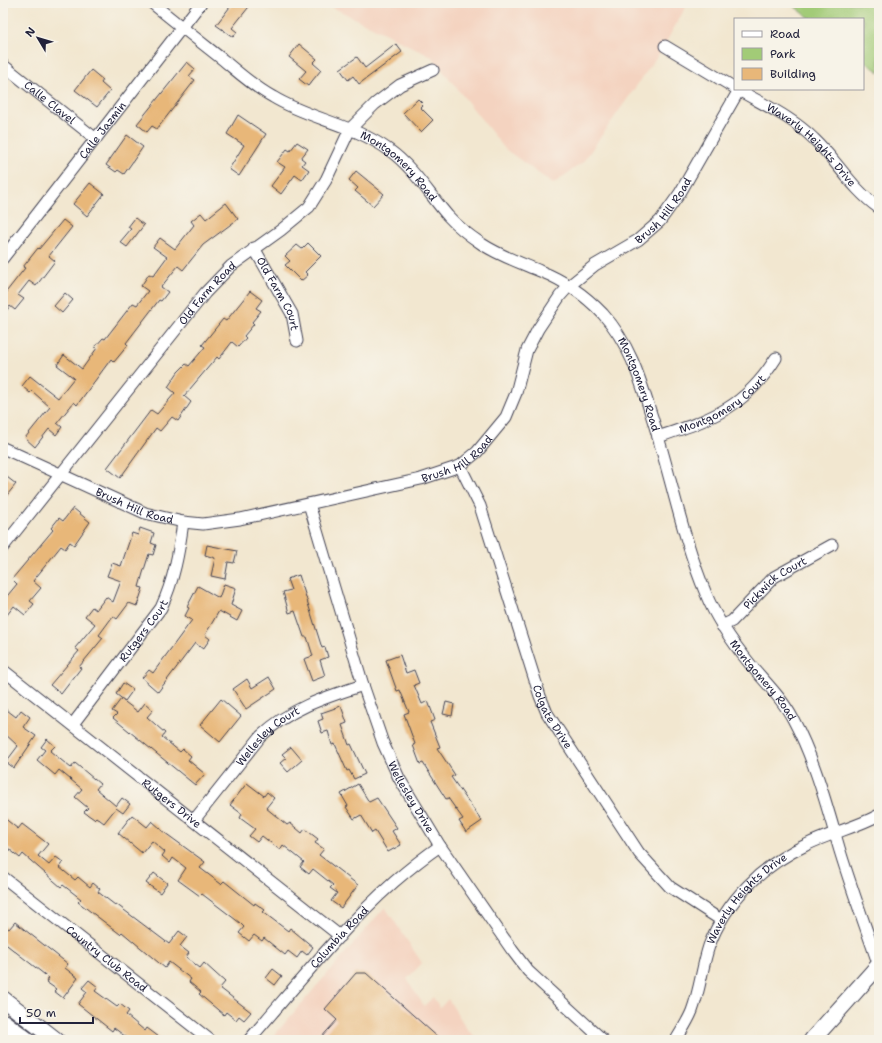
<svg xmlns="http://www.w3.org/2000/svg" width="882" height="1043" viewBox="0 0 882 1043" font-family="'Shantell Sans',sans-serif">
  <style>
    .built { fill: #f4d3c0 }
    .green { fill: #a2cb77; stroke: #627659 }
    .building { fill: #e8b779 }
    .lines { fill: none; stroke-linecap: round; stroke-linejoin: round }
    .street-casing { stroke: #414051; stroke-width: 13 }
    .secondary-casing { stroke: #414051; stroke-width: 18 }
    .street { stroke: #fff; stroke-width: 11 }
    .secondary { stroke: #fff; stroke-width: 16 }
    .labels { text-anchor: middle; stroke-width: 3; stroke-linejoin: round; paint-order: stroke }
    .street-label { font-size: 11px; fill: #22223b; stroke: #f7f3e8 }
  </style>
  <rect width="100%" height="100%" fill="#f7f3e8"/>
  <filter id="ink" filterUnits="userSpaceOnUse"><feTurbulence type="fractalNoise" baseFrequency=".025" numOctaves="2"/><feDisplacementMap in="SourceGraphic" scale="8" xChannelSelector="R" yChannelSelector="G"/><feConvolveMatrix kernelMatrix="1 2 1 2 8 2 1 2 1" color-interpolation-filters="sRGB"/></filter>
  <filter id="wash" filterUnits="userSpaceOnUse"><feTurbulence type="fractalNoise" baseFrequency=".012" numOctaves="4" result="noise"/><feDisplacementMap in="SourceGraphic" scale="16" xChannelSelector="R" yChannelSelector="G"/><feGaussianBlur stdDeviation="0.9" result="paint"/><feColorMatrix in="noise" values="0 0 0 0 0 0 0 0 0 0 0 0 0 0 0 0 0 1.4 0 .05"/><feComposite in="paint" operator="in"/></filter>
  <g filter="url(#wash)">
    <rect width="100%" height="100%" fill="#f2e7d0"/>
    <path class="built" d="M336,3H688L661,51L583,162L553,184L505,149L432,57L332,7Z
      M385,907L422,963L407,979L424,1006L433,997L440,1008L448,999L467,1029L479,1040H270Z"/>
    <path class="green" d="M790,3H879V72L863,60V19H811Z"/>
    <g id="blocks">
      <path class="building" d="M233,3H252L232,28L237,32L233,37L216,25Z
        M299,44L317,59L313,63L321,70L308,86L299,79L306,71L289,57Z
        M396,44L402,52L359,84L353,76L348,80L340,69L357,57L365,68Z
        M187,62L195,69L189,76L195,80L157,129L152,126L147,132L137,124Z
        M91,70L103,80L101,83L110,91L97,107L75,90Z
        M418,99L423,104L420,107L433,120L421,132L403,113Z
        M238,115L266,134L239,176L229,169L244,145L227,134Z
        M127,135L143,147L124,174L118,170L116,172L106,165Z
        M297,142L308,149L301,158L305,161L302,165L309,170L302,180L295,175L281,194L271,186L285,167L277,162L287,149L290,151Z
        M356,171L384,194L373,206L355,191L358,188L349,180Z
        M90,183L104,194L87,216L73,204Z
        M226,203L238,219L203,245L183,270L178,266L161,287L168,292L161,301L159,300L126,343L128,345L114,362L111,359L77,405L74,402L57,423L62,427L56,435L49,429L35,447L25,438L50,407L32,391L30,393L22,386L30,376L58,398L74,378L57,365L64,355L82,369L97,348L95,347L103,338L105,339L133,303L137,305L148,291L141,286L149,274L153,276L167,257L153,247L160,238L175,249L194,225L191,221L201,213L206,219Z
        M135,218L144,225L127,247L120,242L131,229L128,227Z
        M63,220L72,227L49,256L55,261L36,286L29,281L18,295L24,299L15,310L10,306L3,315V296L25,268L23,267L38,248L39,249Z
        M308,243L321,256L305,272L308,275L301,281L285,265L290,261L285,256L297,245L302,249Z
        M250,291L262,300L256,308L261,311L252,322L254,324L244,336L246,338L238,347L232,342L219,359L217,357L184,396L191,402L178,421L172,417L160,431L156,428L120,478L107,468L151,410L157,414L175,393L168,387L178,372L186,364L189,366L205,347L202,345L223,319L226,321Z
        M65,293L73,300L62,313L54,306Z
        M3,474L16,484L3,500Z
        M73,508L90,522L74,545L70,542L65,549L61,546L33,581L41,588L30,601L34,604L25,615L14,606L3,620V601L17,584L12,579L53,530L51,528L59,518L63,521Z
        M140,528L154,533L151,543L156,545L153,555L149,554L143,573L139,587L143,588L137,606L129,603L117,619L113,616L99,635L103,638L79,667L81,668L61,694L50,685L79,651L75,648L95,624L85,616L92,607L96,610L106,597L113,602L121,581L107,576L112,563L121,566L132,533L138,535Z
        M207,545L237,551L234,563L228,562L225,579L211,576L215,558L205,555Z
        M299,575L322,648L325,647L328,657L320,660L325,676L312,681L304,659L313,656L307,637H304L295,611L289,613L283,592L291,590L287,579Z
        M224,584L236,588L231,605L242,611L237,621L219,611L205,635L210,639L203,649L195,643L158,692L142,678L149,670L153,673L192,620L185,616L189,608L187,607L198,586L219,598Z
        M400,655L406,673L414,670L419,683L414,685L422,704L428,701L435,720L430,722L440,747L437,748L455,775L451,777L482,821L466,832L459,821L463,819L448,798L446,799L423,763L420,764L413,745L415,744L404,714L409,712L400,690L397,691L386,660Z
        M269,677L276,689L246,709L233,689L247,679L252,688Z
        M123,683L133,690L125,701L116,694Z
        M121,699L138,712L145,703L153,710L147,717L165,733L162,737L180,752L183,749L191,756L188,760L205,774L195,785L113,718L117,714L112,711Z
        M221,699L241,716L220,742L200,725Z
        M446,702L454,704L452,716L443,714Z
        M341,706L347,723L342,725L349,745L351,744L365,774L354,779L349,770L347,771L335,744L332,745L328,731L322,733L318,721L323,719L321,713Z
        M3,707L16,717L21,710L30,717L23,727L36,736L14,768L6,762L18,746L3,732Z
        M47,739L55,746L50,751L71,768L75,763L100,784L96,789L116,806L122,798L130,804L123,813L116,808L104,823L96,817L94,819L84,812L88,808L75,797L82,789L59,770L55,775L37,760L45,750L41,747Z
        M291,747L302,760L288,772L280,763L286,758L282,754Z
        M247,783L264,796L267,792L274,798L266,808L287,825L290,823L302,833L305,829L318,839L315,843L324,849L319,855L358,885L341,908L331,901L337,893L330,888L333,885L313,869L309,874L300,867L304,862L283,845L280,850L262,836L257,842L249,836L255,829L240,818L242,814L230,805Z
        M358,784L369,802L377,798L397,828L392,831L401,845L388,852L375,831L372,833L361,815L354,819L346,807L348,806L341,794Z
        M132,815L147,827L152,821L161,829V830L205,862L200,868L221,884L224,881L254,905L255,903L265,910L263,912L288,931L290,928L313,947L307,955L302,951L297,958L288,951L285,955L264,938L262,941L254,935L249,941L239,933L244,927L240,923L202,894L200,896L178,880L186,868L173,858L170,863L162,856L165,852L152,841L142,853L118,833Z
        M3,817L18,829L22,824L48,844L38,856L49,865L56,857L63,862L59,867L75,880L78,877L90,887L93,883L100,889L98,892L115,905L116,904L169,944L179,931L187,937L180,946L189,953L186,957L200,968L204,963L225,982L220,988L251,1012L244,1020L239,1016L236,1020L226,1012L224,1015L199,994L201,992L189,982L191,979L169,962L165,968L122,932L120,934L78,902L81,899L63,885L61,887L23,854L20,858L3,844Z
        M154,873L167,883L160,893L146,883Z
        M15,922L68,964L65,968L78,978L63,998L54,991L56,989L46,982L49,978L3,942V925L9,929Z
        M273,969L282,976L275,985L266,978Z
        M356,973H366L441,1040H319L337,1020L325,1009Z
        M89,980L98,987L95,991L117,1007L120,1004L129,1011L126,1015L145,1031L147,1028L163,1040H130L114,1028L112,1031L78,1004L87,992L82,988Z"/>
    </g>
  </g>
  <g filter="url(#ink)">
    <use href="#blocks" fill-opacity="0" stroke="#414051" stroke-width="1"/>
    <g class="lines">
      <defs>
        <g id="street">
          <path id="s1" d="M152,3C175,22 198,40 222,59C238,72 254,87 273,97C309,119 353,124 389,150C413,167 429,194 448,216C458,227 470,236 482,244C500,256 521,263 540,271C563,280 586,296 603,314C630,344 640,379 652,417C671,476 682,537 706,594C716,619 733,643 750,664C765,682 782,698 793,719C815,760 827,807 840,851C852,890 866,928 879,966"/>
          <path d="M665,46L735,88"/>
          <path id="s2" d="M3,65L96,139"/>
          <path id="s3" d="M737,89C764,105 792,117 814,139C837,161 852,189 879,208"/>
          <path id="s4" d="M254,248L292,314L297,341"/>
          <path id="s5" d="M3,258L201,3"/>
          <path id="s6" d="M658,437C711,419 745,408 776,358"/>
          <path id="s7" d="M3,448L145,513L183,522L203,524L240,519L421,479L460,466L477,452L506,417L516,393L527,350L538,329L560,296L569,286L595,265L638,240L660,221L680,193L739,90"/>
          <path id="s8" d="M460,466L480,506L540,696L547,713L639,853L670,887L721,920"/>
          <path id="s9" d="M309,504L363,685L383,743L399,778L440,846L512,950L528,971L603,1040"/>
          <path id="s10" d="M3,547L205,293L231,266L281,230L309,207L326,180L350,129L375,104L400,85L433,70"/>
          <path id="s11" d="M722,626L732,621L774,577L832,545"/>
          <path id="s12" d="M3,670L340,936"/>
          <path id="s13" d="M73,724L161,608C174,580 179,552 183,522"/>
          <path id="s14" d="M195,819L261,736C290,708 326,697 363,685"/>
          <path id="s15" d="M3,877L210,1040"/>
          <path id="s16" d="M249,1040C296,986 341,929 394,882C409,869 424,857 440,846"/>
          <path id="s17" d="M676,1040C682,1030 688,1021 692,1011C700,990 702,967 709,946C726,900 763,865 806,845C830,833 855,828 879,815"/>
        </g>
        <path id="secondary" d="M3,999L56,1040
          M3,1022L27,1040
          M812,1040L879,965"/>
      </defs>
      <use href="#street" class="street-casing"/>
      <use href="#secondary" class="secondary-casing"/>
      <use href="#street" class="street"/>
      <use href="#secondary" class="secondary"/>
    </g>
  </g>
  <g class="labels">
    <g class="street-label">
      <text dy="4" stroke="none"><textPath href="#s2" startOffset="60">Calle Clavel</textPath></text>
      <text dy="4" stroke="none"><textPath href="#s5" startOffset="162">Calle Jazmin</textPath></text>
      <text dy="4" stroke="none"><textPath href="#s3" startOffset="94">Waverly Heights Drive</textPath></text>
      <text dy="4" stroke="none"><textPath href="#s1" startOffset="299">Montgomery Road</textPath></text>
      <text dy="4" stroke="none"><textPath href="#s7" startOffset="816">Brush Hill Road</textPath></text>
      <text dy="4" stroke="none"><textPath href="#s10" startOffset="326">Old Farm Road</textPath></text>
      <text dy="4" stroke="none"><textPath href="#s4" startOffset="52">Old Farm Court</textPath></text>
      <text dy="4" stroke="none"><textPath href="#s1" startOffset="635">Montgomery Road</textPath></text>
      <text dy="4" stroke="none"><textPath href="#s6" startOffset="73">Montgomery Court</textPath></text>
      <text dy="4" stroke="none"><textPath href="#s7" startOffset="480">Brush Hill Road</textPath></text>
      <text dy="4" stroke="none"><textPath href="#s7" startOffset="144">Brush Hill Road</textPath></text>
      <text dy="4" stroke="none"><textPath href="#s11" startOffset="69">Pickwick Court</textPath></text>
      <text dy="4" stroke="none"><textPath href="#s13" startOffset="117">Rutgers Court</textPath></text>
      <text dy="4" stroke="none"><textPath href="#s1" startOffset="959">Montgomery Road</textPath></text>
      <text dy="4" stroke="none"><textPath href="#s8" startOffset="268">Colgate Drive</textPath></text>
      <text dy="4" stroke="none"><textPath href="#s14" startOffset="111">Wellesley Court</textPath></text>
      <text dy="4" stroke="none"><textPath href="#s9" startOffset="311">Wellesley Drive</textPath></text>
      <text dy="4" stroke="none"><textPath href="#s12" startOffset="215">Rutgers Drive</textPath></text>
      <text dy="4" stroke="none"><textPath href="#s17" startOffset="162">Waverly Heights Drive</textPath></text>
      <text dy="4" stroke="none"><textPath href="#s16" startOffset="137">Columbia Road</textPath></text>
      <text dy="4" stroke="none"><textPath href="#s15" startOffset="132">Country Club Road</textPath></text>
    </g>
  </g>
  <rect width="882" height="1043" fill="none" stroke="#f7f3e8" stroke-width="16"/>
  <rect x="734" y="18" width="130" height="72" fill="#f7f3e8" stroke="#a29fa3"/>
  <rect x="742" y="31" width="20" height="6" fill="#ffffff" stroke="#a29fa3"/>
  <text x="770" y="38" font-size="12" fill="#22223b">Road</text>
  <rect x="742" y="48" width="20" height="12" fill="#a2cb77" stroke="#a29fa3"/>
  <text x="770" y="58" font-size="12" fill="#22223b">Park</text>
  <rect x="742" y="68" width="20" height="12" fill="#e8b779" stroke="#a29fa3"/>
  <text x="770" y="78" font-size="12" fill="#22223b">Building</text>
  <g transform="translate(38 38) rotate(308)" stroke="#f7f3e8" stroke-width="3" paint-order="stroke">
  <path d="M0-3L7 15L0 10L-7 15Z" fill="#22223b"/>
  <text y="-6" font-size="11" font-weight="bold" text-anchor="middle" fill="#22223b">N</text>
  </g>
  <path d="M20 1017v6h73v-6" fill="none" stroke="#22223b" stroke-width="2"/>
  <text x="26" y="1017" font-size="12" fill="#22223b" stroke="#f7f3e8" stroke-width="3" paint-order="stroke">50 m</text>
</svg>
